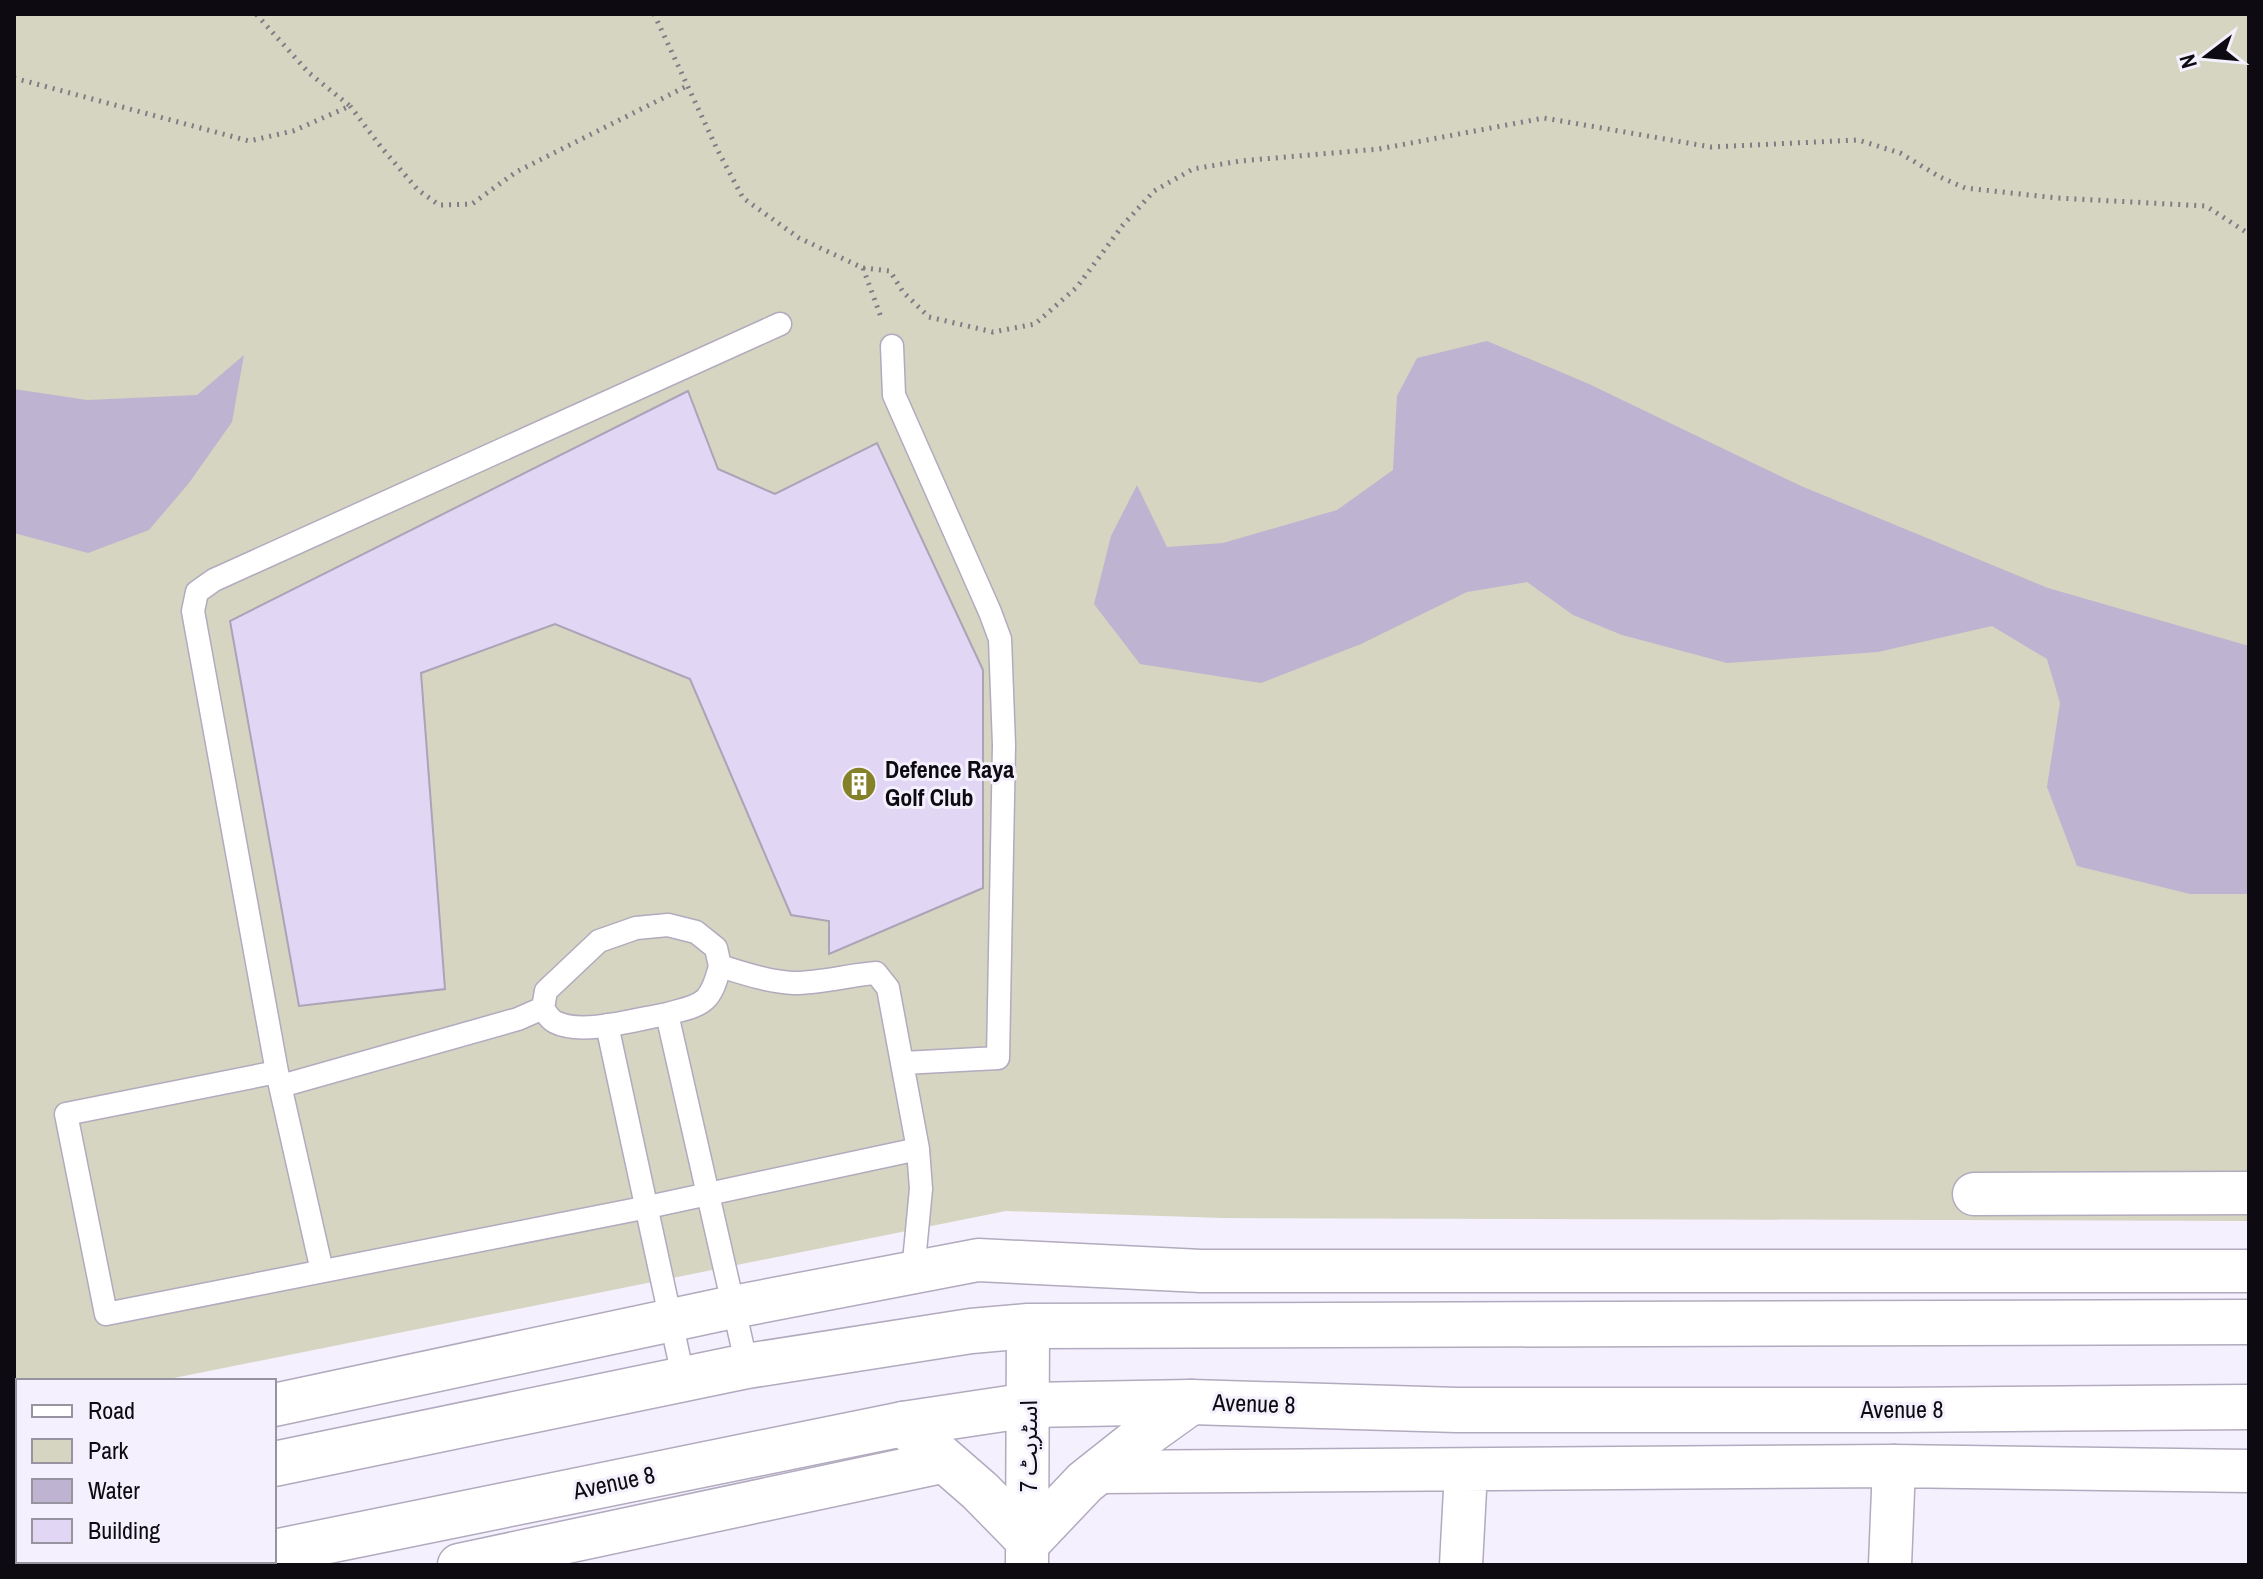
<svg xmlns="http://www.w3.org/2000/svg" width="2263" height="1579" viewBox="0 0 2263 1579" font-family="'Archivo Narrow','Noto Sans Arabic',sans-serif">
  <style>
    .green { fill: #d5d5c1 }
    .water { fill: #beb3d0 }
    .building { fill: #e2d6f5; stroke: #aba3b7; stroke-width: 2 }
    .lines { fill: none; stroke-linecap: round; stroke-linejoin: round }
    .service-casing { stroke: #b2aabe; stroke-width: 25 }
    .minor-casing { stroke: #b2aabe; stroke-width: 45 }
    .tertiary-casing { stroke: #b2aabe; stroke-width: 47 }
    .secondary-casing { stroke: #b2aabe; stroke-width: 47 }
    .path { stroke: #807c86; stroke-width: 5; stroke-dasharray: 2 6; stroke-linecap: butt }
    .service { stroke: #fff; stroke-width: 22 }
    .minor { stroke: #fff; stroke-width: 42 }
    .tertiary { stroke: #fff; stroke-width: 44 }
    .secondary { stroke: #fff; stroke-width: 44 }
    .labels { text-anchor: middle; stroke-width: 6; stroke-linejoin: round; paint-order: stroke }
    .poi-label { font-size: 24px; font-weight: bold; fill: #0d0a11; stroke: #f4f0fd; text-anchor: start }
    .street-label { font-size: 24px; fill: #0d0a11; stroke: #f4f0fd }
  </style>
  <rect width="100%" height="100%" fill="#f4f0fd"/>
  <path class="green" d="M14,14H2249V1221L1223,1218L1006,1211L159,1381H18V1409L14,1410Z"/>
  <path class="water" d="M1487,341L1589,384L1801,486L2048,588L2249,646V894H2190L2077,866L2047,787L2060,703L2047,659L1992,626L1878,652L1727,663L1622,635L1573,615L1527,582L1467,592L1361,644L1261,683L1140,664L1094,604L1111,536L1137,485L1167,547L1223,543L1337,510L1393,470L1397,396L1417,358Z
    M244,355L232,422L189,483L149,530L88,553L14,533V389L87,400L197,395Z"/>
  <path class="building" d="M688,391L718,469L775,494L877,443L983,670V888L829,954V921L791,915L690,679L555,624L421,673L445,989L299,1006L230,621Z"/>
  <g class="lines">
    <defs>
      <path id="service" d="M892,346L894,395L990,612L1000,639L1004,745L998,1058L903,1063
        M543,1008C546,1013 549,1019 555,1022C582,1036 637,1019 667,1014L747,1366
        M667,1014C703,1004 710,1005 720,966
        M607,1025L684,1381
        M277,1072L66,1114L106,1314L648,1207L918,1149
        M281,1086L518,1019L543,1008L546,991L599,941L636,928L668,925L696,932L716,948L720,966C743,973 769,982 794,983C822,983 848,975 876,973L888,988L918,1149L921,1189L913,1272
        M322,1271L277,1072L193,611L197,592L214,580L780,324"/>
      <path id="minor" d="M1974,1194L2249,1193
        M274,1405L733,1307L978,1260L1201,1271H2249
        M14,1461L18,1460
        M1097,1472L1894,1466L2249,1471
        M459,1565L946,1461
        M1027,1565L1028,1326
        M1461,1565L1466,1471
        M1890,1565L1894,1466"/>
      <path id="tertiary" d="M903,1424L980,1491L1029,1541L1085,1482L1138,1440L1191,1402"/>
      <path id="secondary" d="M274,1464L747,1366L971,1331L1028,1326L2249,1322
        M14,1517H18
        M274,1552L903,1424L1029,1405L1191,1402L1457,1410H1896L2249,1407
        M210,1565L230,1561"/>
    </defs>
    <use href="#service" class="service-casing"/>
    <use href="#minor" class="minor-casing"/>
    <use href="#tertiary" class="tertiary-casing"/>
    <use href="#secondary" class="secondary-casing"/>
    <path class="path" d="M654,14L717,149L743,198L799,238L863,268L882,320
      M14,78L249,141L293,131L350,106L309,73L256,14
      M350,106L381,147L418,190L439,205L472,204L516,172L687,86
      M863,268L890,271L903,292L929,317L993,332L1035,324L1077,287L1123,225L1154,191L1193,169L1240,161L1379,149L1544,118L1711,147L1858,140L1900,153L1940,177L1965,188L2057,198L2206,206L2249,234"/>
    <use href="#service" class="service"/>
    <use href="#minor" class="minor"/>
    <use href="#tertiary" class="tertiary"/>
    <use href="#secondary" class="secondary"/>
  </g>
  <defs>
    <symbol id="building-disc" viewBox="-11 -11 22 22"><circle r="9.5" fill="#848129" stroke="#f4f0fd"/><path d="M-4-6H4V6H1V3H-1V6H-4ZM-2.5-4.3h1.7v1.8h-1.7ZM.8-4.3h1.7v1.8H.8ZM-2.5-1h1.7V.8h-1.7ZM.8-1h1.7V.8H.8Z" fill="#fff"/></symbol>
  </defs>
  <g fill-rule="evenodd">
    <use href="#building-disc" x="839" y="764" width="40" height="40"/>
  </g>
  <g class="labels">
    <g class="poi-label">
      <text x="885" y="778">Defence Raya<tspan x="885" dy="28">Golf Club</tspan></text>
    </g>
    <g class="street-label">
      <text transform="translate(1254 1404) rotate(2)" y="8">Avenue 8</text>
      <text x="1902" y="1418">Avenue 8</text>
      <text transform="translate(1029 1446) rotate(-90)" y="8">اسٹریٹ 7</text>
      <text transform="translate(614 1483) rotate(-12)" y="8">Avenue 8</text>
    </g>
  </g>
  <rect width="2263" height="1579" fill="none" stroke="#0d0a11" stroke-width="32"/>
  <rect x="16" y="1379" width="260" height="184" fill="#f4f0fd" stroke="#98949f" stroke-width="2"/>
  <rect x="32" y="1405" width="40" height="12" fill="#ffffff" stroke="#98949f" stroke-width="2"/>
  <text x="88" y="1419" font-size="24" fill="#0d0a11">Road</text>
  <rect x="32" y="1439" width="40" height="24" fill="#d5d5c1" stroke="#98949f" stroke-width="2"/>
  <text x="88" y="1459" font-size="24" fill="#0d0a11">Park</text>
  <rect x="32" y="1479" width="40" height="24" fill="#beb3d0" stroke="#98949f" stroke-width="2"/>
  <text x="88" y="1499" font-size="24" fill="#0d0a11">Water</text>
  <rect x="32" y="1519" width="40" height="24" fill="#e2d6f5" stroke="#98949f" stroke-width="2"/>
  <text x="88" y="1539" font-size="24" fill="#0d0a11">Building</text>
  <g transform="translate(2207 56) rotate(254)" stroke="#f4f0fd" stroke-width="6" paint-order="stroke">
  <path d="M0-6L14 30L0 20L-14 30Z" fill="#0d0a11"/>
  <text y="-12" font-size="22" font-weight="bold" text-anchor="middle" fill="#0d0a11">N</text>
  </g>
</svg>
